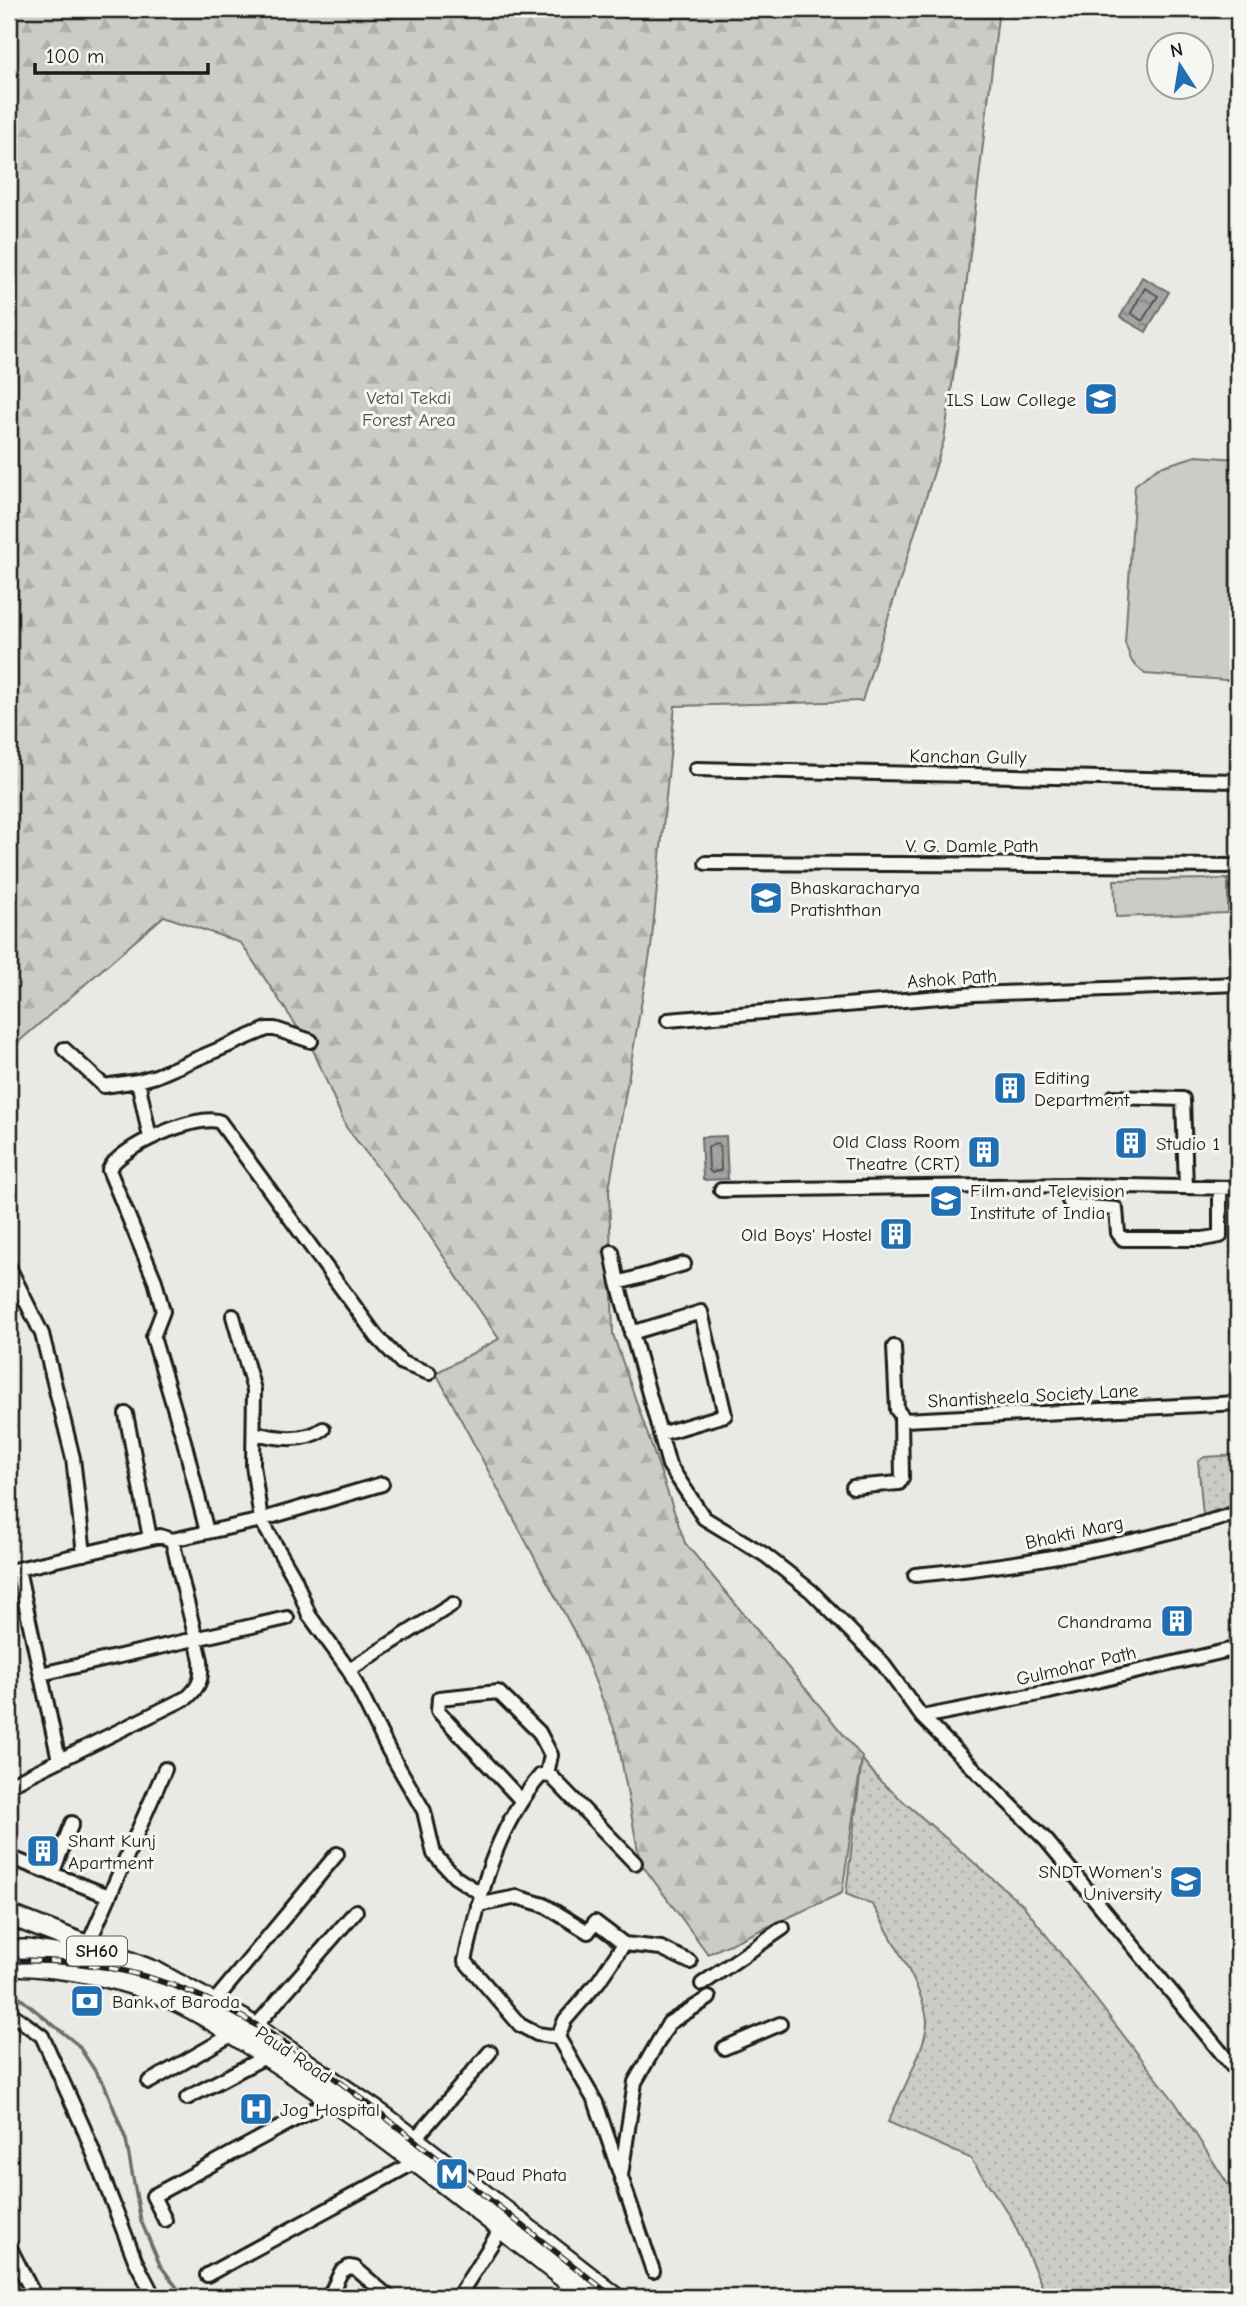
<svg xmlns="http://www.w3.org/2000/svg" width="1247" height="2306" viewBox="0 0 1247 2306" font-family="'Comic Neue',sans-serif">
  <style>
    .grass { fill: url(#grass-dots); stroke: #747472; stroke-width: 2 }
    .forest { fill: url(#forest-firs); stroke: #747472; stroke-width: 2 }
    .garden { fill: #cbcbc7; stroke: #747472; stroke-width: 2 }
    .water { fill: url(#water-ripples); stroke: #6d6d6c; stroke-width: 2 }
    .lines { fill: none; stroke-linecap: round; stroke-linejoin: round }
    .shore { stroke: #525251; stroke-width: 2 }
    .stream { stroke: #6d6d6c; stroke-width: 3.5 }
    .minor-casing { stroke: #1c1c1c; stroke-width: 18 }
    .primary-casing { stroke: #1c1c1c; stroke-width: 24 }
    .minor { stroke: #f6f6f2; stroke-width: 12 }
    .primary { stroke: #f6f6f2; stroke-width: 19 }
    .rail-casing { stroke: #1c1c1c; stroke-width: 6 }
    .rail { stroke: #f6f6f2; stroke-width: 3.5; stroke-dasharray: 10; stroke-linecap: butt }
    .labels { text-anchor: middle; stroke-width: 6; stroke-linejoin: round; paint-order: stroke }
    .shield { fill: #f6f6f2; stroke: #5d5d5c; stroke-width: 2 }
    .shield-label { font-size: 18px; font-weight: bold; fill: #1c1c1c }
    .park-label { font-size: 19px; fill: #51514f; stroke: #f6f6f2 }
    .poi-label { font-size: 19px; fill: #1c1c1c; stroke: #f6f6f2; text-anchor: start }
    .street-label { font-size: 19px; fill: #1c1c1c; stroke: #f6f6f2 }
  </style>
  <defs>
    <pattern id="grass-dots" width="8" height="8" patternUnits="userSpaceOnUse" patternTransform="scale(1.75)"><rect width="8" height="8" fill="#cbcbc7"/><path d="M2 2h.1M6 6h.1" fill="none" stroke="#aeaeaa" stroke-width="1.8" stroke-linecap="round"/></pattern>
    <pattern id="forest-firs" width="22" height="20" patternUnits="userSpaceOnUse" patternTransform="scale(1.75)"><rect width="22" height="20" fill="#cbcbc7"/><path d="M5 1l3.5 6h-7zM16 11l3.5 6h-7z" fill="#aeaeaa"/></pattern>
    <pattern id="water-ripples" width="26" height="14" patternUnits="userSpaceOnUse" patternTransform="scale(1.75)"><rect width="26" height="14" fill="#a3a3a1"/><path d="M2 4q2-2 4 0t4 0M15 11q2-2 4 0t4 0" fill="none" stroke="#848482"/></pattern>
  </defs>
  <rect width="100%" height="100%" fill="#e9e9e5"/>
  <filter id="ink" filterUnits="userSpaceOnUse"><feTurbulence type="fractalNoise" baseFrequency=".0143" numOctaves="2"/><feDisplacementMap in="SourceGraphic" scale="14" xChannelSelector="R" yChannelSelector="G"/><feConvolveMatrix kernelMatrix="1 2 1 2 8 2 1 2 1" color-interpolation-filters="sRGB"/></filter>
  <g filter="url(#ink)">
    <path class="grass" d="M1238,1455V1503L1203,1515L1198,1461L1205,1457Z
      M862,1759L880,1781L1023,1905L1175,2102L1238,2200V2297H1047L1011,2217L970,2158L888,2122C898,2100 927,2045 927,2022C926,1993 887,1932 873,1905L846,1894Z"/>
    <path class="forest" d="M9,9H999L965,296L944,440L862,701L675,706L651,948L609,1189L613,1334L685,1543L862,1757L842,1893L708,1954L640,1862L617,1736L579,1641L436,1373L499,1339L421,1223L346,1127L314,1052L241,943L164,916L9,1050Z"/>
    <path class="garden" d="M1196,456L1238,459V681L1145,674L1132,662L1125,643L1135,485L1157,468Z
      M1228,879V913L1116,917L1114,880Z"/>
    <path class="water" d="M1142,277L1169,292L1146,332L1120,317Z
      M726,1136L728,1179L703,1180L701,1137Z"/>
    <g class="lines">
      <path class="shore" d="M1145,288L1158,296L1142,321L1131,313Z
        M717,1143L720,1146L721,1170L712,1173L709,1170L708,1147Z"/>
      <path class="stream" d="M9,1989L78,2045L105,2086L126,2140L141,2221L160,2265L184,2297"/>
      <defs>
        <path id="minor" d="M696,769L1238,781
          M706,863L1238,866
          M668,1020L975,994L1238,984
          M64,1049L104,1086L138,1081
          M1113,1097L1183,1099L1186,1187
          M150,1138L138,1081L156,1076L267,1029H275L311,1041
          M1069,1185V1201L1073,1206L1116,1209L1118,1233L1123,1239H1203L1220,1236V1188
          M721,1190L1069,1185L1238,1188
          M612,1252L618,1283
          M684,1264L618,1283L669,1465L704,1518L765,1555L811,1591L883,1664L922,1717L1046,1840L1238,2073
          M9,1267L42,1334L73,1458L84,1554
          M233,1316L254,1390L253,1465L261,1520L295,1579L309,1615L349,1670L389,1751L424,1811L434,1854L455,1877L480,1893
          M631,1333L701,1312L725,1415L660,1434
          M894,1347L897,1410L905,1420L1238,1403
          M126,1414L150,1538
          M254,1433C276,1438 303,1443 323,1429
          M853,1487L899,1483L902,1478L901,1417
          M207,1532L184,1441L153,1337L163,1311L155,1281L109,1170C117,1148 199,1112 220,1122L377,1337L402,1363L429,1373
          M18,1569L59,1760
          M9,1571L160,1536L172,1540L253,1522L382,1484
          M915,1575C1024,1565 1134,1545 1238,1513
          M349,1670L453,1604
          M41,1674L287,1618
          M922,1717L1049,1692L1238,1648
          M9,1785L188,1697C201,1685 202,1677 201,1660L172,1540
          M520,1799L438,1711L439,1698L498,1692L539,1732L551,1755L547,1774
          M9,1857L109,1896
          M635,1863L551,1776L541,1775C495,1828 480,1894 465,1961L520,2025L537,2034L558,2037L596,2103L653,2271
          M52,1874L72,1823
          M478,1905L517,1897L544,1905L588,1932L595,1922L624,1944
          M87,1947L165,1769
          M702,1984L783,1928
          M213,2003L337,1854
          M9,2012L42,2036L84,2129L135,2260L154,2297
          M254,2028L356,1911
          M558,2037L565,2020L598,1982L624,1944L661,1948L690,1962
          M724,2048L780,2024
          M149,2082L233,2034
          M187,2098L267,2056
          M414,2140L490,2052
          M621,2175L635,2082L669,2023L709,1998
          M165,2220L153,2196L331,2100
          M9,2246L35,2297
          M207,2275L415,2162
          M329,2297L341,2272L349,2267L355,2268L389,2297
          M458,2297L501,2229"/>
        <path id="primary" d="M9,1915L156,1972L242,2019L386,2118L615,2297
          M9,1950H28L99,1961
          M9,1965C65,1966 122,1977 174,2000C209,2016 242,2040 274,2061C384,2132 485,2216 588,2297"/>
      </defs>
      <use href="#minor" class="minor-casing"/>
      <use href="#primary" class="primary-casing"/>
      <use href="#minor" class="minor"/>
      <use href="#primary" class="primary"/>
      <defs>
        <path id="rail" d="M9,1961C184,1954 288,2040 418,2143C483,2194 548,2246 613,2297"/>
      </defs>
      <use href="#rail" class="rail-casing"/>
      <use href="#rail" class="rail"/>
    </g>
  </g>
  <defs>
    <symbol id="university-square" viewBox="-11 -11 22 22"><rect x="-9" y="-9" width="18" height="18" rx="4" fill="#1f6fb2" stroke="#f6f6f2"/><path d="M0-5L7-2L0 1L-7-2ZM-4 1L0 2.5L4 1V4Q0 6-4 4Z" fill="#fff"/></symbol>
    <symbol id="school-square" viewBox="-11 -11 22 22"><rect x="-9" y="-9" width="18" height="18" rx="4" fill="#1f6fb2" stroke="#f6f6f2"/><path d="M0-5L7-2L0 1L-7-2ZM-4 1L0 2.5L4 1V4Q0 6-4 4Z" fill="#fff"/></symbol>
    <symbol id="building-square" viewBox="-11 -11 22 22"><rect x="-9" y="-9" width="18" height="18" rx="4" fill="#1f6fb2" stroke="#f6f6f2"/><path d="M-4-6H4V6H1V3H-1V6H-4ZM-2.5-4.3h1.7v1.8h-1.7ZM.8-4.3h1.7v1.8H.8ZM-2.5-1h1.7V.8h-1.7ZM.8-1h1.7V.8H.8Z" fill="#fff"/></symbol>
    <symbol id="bank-square" viewBox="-11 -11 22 22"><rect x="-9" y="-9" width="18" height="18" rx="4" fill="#1f6fb2" stroke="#f6f6f2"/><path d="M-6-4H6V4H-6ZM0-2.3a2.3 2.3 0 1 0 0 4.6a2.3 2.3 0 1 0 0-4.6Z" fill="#fff"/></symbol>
    <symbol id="hospital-square" viewBox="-11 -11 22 22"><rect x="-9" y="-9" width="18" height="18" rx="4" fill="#1f6fb2" stroke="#f6f6f2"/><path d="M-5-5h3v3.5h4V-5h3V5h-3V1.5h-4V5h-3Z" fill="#fff"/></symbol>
    <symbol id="metro-square" viewBox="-11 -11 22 22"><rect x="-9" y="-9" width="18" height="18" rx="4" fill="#1f6fb2" stroke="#f6f6f2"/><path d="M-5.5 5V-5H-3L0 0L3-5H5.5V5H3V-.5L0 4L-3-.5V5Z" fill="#fff"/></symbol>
  </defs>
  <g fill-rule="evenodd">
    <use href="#university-square" x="1082" y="380" width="38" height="38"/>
    <use href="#school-square" x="747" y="879" width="38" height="38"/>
    <use href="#building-square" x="991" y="1069" width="38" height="38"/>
    <use href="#building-square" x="1112" y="1124" width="38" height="38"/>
    <use href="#building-square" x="965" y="1133" width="38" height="38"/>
    <use href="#university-square" x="927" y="1182" width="38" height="38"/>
    <use href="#building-square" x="877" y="1215" width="38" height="38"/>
    <use href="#building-square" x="1158" y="1602" width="38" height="38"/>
    <use href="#building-square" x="24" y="1832" width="38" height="38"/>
    <use href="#university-square" x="1167" y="1863" width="38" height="38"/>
    <use href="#bank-square" x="68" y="1982" width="38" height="38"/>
    <use href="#hospital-square" x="237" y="2090" width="38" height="38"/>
    <use href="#metro-square" x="433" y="2155" width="38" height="38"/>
  </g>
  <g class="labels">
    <rect class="shield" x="67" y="1936.5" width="60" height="29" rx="5"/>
    <g class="shield-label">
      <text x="97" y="1957">SH60</text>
    </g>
    <g class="park-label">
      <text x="409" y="404">Vetal Tekdi<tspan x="409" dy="22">Forest Area</tspan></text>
    </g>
    <g class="poi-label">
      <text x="1076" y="406" text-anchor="end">ILS Law College</text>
      <text x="790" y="894">Bhaskaracharya<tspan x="790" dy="22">Pratishthan</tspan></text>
      <text x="1034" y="1084">Editing<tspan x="1034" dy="22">Department</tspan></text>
      <text x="960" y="1148" text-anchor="end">Old Class Room<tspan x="960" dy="22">Theatre (CRT)</tspan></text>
      <text x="1156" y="1150">Studio 1</text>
      <text x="970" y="1197">Film and Television<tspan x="970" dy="22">Institute of India</tspan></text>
      <text x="872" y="1241" text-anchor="end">Old Boys' Hostel</text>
      <text x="1152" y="1628" text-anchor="end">Chandrama</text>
      <text x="68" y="1847">Shant Kunj<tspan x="68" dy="22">Apartment</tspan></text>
      <text x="1162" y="1878" text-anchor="end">SNDT Women's<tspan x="1162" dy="22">University</tspan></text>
      <text x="112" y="2008">Bank of Baroda</text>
      <text x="280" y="2116">Jog Hospital</text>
      <text x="476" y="2181">Paud Phata</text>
    </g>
    <g class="street-label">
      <text transform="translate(968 756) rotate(1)" y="7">Kanchan Gully</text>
      <text x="972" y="852">V. G. Damle Path</text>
      <text transform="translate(952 978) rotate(-4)" y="7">Ashok Path</text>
      <text transform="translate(1033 1395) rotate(-3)" y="7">Shantisheela Society Lane</text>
      <text transform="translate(1074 1532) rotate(-12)" y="7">Bhakti Marg</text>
      <text transform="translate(1076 1665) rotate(-13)" y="7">Gulmohar Path</text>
      <text transform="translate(294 2054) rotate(34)" y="7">Paud Road</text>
    </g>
  </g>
  <rect width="1247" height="2306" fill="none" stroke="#f6f6f2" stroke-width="35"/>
  <rect x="18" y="18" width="1212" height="2271" fill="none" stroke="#1c1c1c" stroke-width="2.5" filter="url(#ink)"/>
  <g transform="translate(1180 66) rotate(348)"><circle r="33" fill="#f6f6f2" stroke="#9f9f9c" stroke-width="2"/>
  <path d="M0-5L12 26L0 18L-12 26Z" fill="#1f6fb2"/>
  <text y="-10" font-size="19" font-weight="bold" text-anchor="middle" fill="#1c1c1c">N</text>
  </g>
  <path d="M35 63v10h173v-10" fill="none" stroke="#1c1c1c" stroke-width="3.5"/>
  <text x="46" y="63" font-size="21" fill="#1c1c1c" stroke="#f6f6f2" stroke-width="5" paint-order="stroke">100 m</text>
</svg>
